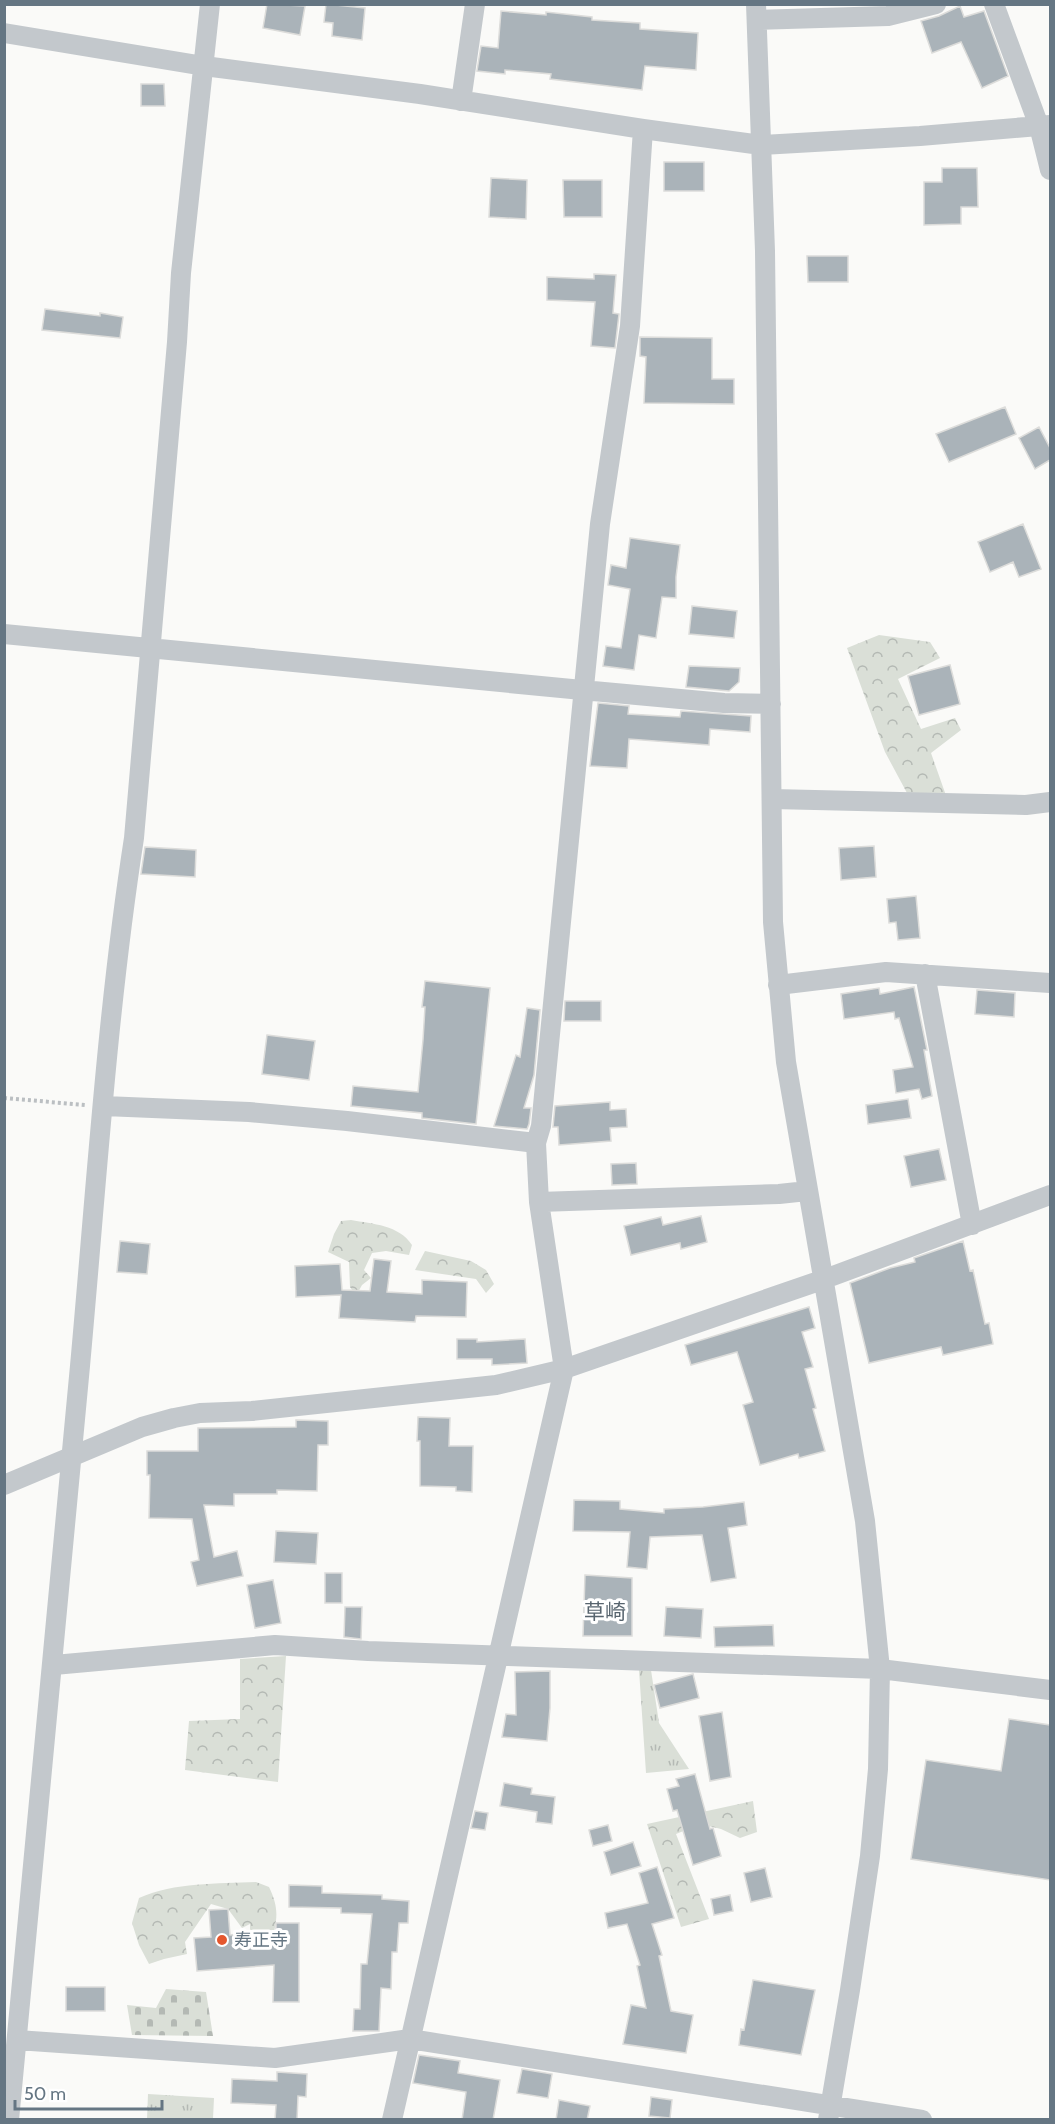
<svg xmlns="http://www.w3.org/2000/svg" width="1055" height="2124" viewBox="0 0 1055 2124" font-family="Cabin,'Noto Sans JP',sans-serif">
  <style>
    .grass { fill: url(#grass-tufts) }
    .forest { fill: url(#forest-crowns) }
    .cemetery { fill: url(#cemetery-stones) }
    .building { fill: #aab3b9; stroke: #dcdcda; stroke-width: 1.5 }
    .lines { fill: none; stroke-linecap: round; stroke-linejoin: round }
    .path { stroke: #bbbfc2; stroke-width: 4; stroke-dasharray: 3 3; stroke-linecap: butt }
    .minor { stroke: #c3c8cc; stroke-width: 20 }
    .poi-dot { fill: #e4572e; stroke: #fff; stroke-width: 2 }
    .labels { text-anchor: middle; stroke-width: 6; stroke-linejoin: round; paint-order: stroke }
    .poi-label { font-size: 18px; fill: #657683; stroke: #fff; text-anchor: start }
    .quarter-label { font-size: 21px; fill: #57646e; stroke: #fff }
  </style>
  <defs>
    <pattern id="grass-tufts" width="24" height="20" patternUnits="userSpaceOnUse" patternTransform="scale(1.5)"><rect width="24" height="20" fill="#dadfd7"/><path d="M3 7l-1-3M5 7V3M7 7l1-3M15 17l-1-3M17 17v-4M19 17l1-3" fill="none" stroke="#b4b9b4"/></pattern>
    <pattern id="forest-crowns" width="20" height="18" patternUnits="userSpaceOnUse" patternTransform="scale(1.5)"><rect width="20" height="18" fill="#dadfd7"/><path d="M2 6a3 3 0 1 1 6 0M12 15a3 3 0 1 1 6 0" fill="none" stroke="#b4b9b4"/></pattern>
    <pattern id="cemetery-stones" width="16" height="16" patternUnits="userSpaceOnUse" patternTransform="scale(1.5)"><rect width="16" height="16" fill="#dadfd7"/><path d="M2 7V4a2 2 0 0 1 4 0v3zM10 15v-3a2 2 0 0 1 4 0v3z" fill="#b4b9b4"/></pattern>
  </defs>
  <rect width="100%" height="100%" fill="#fafaf8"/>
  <path class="grass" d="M639,1670H651L659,1723L689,1769L646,1773Z
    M148,2094L214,2098L213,2119H147Z"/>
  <path class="forest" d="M879,635L930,642L940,658L898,679L921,729L955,718L961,730L931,753L949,804L907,793L885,752L847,648Z
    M351,1220C373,1224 399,1225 412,1245L409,1255L386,1251L372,1253L364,1270L371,1278L362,1285L356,1296L350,1287L349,1262L328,1252L334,1234L341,1221Z
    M425,1251L471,1261L486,1270L494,1284L486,1293L476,1279L415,1270Z
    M286,1656L278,1782L185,1770L189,1721L240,1719V1659Z
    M753,1801L757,1832L740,1838L721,1829L701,1824L676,1834L709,1919L681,1927L647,1824Z
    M256,1882L269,1887C280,1910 277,1920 271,1944L250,1941V1924L242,1928L228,1909L211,1904L185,1942L187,1954L164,1959L149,1964L139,1945L132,1923L139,1898C175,1882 217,1884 256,1882Z"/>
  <path class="cemetery" d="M166,1989L206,1992L213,2036L132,2035L127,2005L156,2008Z"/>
  <path class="building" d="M267,4L305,6L300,35L263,28Z
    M326,4L365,8L362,40L332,36L333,23L324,22Z
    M960,6L964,17L984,11L1008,76L982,88L961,42L932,53L921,21L939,16Z
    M501,11L546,15V12L592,17V20L640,23V29L698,33L696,70L645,66L642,90L550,79L551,74L505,70V74L477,71L481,46L498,48Z
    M141,84H164L165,106H141Z
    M664,162H704V191H664Z
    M942,168H977L978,207H961V224L924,225V182H942Z
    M491,178L527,180L526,219L489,217Z
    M563,180H602V217H564Z
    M807,256H848V282H808Z
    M594,274L616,275L613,313L619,314L615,348L591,346L595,302L547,300V277L594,279Z
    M45,309L100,316V313L123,317L120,338L42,330Z
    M640,337L712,338V379H734V404L644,403L646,357L640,356Z
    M1005,407L1016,434L949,462L936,434Z
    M1039,427L1050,448V460L1035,469L1019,438Z
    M1023,524L1041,569L1019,577L1013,562L990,572L978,542Z
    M630,538L680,545L676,577V598L662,597L656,638L639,635L634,670L603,666L606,646L621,648L630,589L608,585L611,565L626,568Z
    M692,606L737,611L734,638L689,634Z
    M950,665L960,704L919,715L908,676Z
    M689,666L740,668L739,682L729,691L686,687Z
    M598,703L629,706L628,714L680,717L681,711L751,716L750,732L710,729L709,745L629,739L627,768L590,766Z
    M874,846L876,877L841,880L839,848Z
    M145,847L196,850L195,877L141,874Z
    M916,896L920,938L898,940L896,922L889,923L887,899Z
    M425,981L490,988L476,1124L422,1118V1113L351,1106L353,1086L418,1092L423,1040L425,1007H422Z
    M914,987L927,1050H924L932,1096L922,1099L919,1089L896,1093L893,1070L913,1067L899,1018L895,1019L894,1012L844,1019L841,994L879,988L880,994Z
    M977,990L1015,993L1014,1017L975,1014Z
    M565,1001H601V1021H564Z
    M527,1008L540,1010L534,1075L524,1108H531L529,1124L527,1129L494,1126L516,1055L520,1057Z
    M267,1035L315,1041L309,1080L262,1074Z
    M908,1099L911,1118L868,1124L866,1105Z
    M610,1102V1110L626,1109L627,1127L610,1128L611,1141L559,1145L558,1127H553L555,1106Z
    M939,1149L946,1180L911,1187L904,1156Z
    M636,1163L637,1184L612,1185L611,1164Z
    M701,1216L707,1242L681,1249L680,1243L631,1255L624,1226L661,1217L663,1225Z
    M120,1241L150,1244L147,1274L117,1272Z
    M963,1241L970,1271L973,1270L985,1324L989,1323L993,1344L943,1355L941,1347L869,1363L850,1283L890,1268L915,1262L914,1258Z
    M374,1259L391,1261L387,1292L422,1294V1280L467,1282L466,1317L416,1316L415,1322L339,1318L341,1295L296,1297L295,1266L340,1264L342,1290L370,1291Z
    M809,1307L815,1328L802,1332L813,1367L805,1369L816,1408L813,1409L825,1451L799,1458L798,1454L760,1465L743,1405L753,1402L737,1352L691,1365L685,1345Z
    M457,1339H477V1342L525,1339L527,1363L492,1365V1359H457Z
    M418,1417L450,1418L449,1446H473L472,1492L456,1491V1487L420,1486V1441H417Z
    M296,1420L328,1421V1445H318L317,1491L277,1490V1494H234V1506L204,1505L214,1557L237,1551L243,1576L197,1586L191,1562L199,1560L192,1519L149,1518L150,1475H147V1451H198V1428L296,1427Z
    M574,1500L620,1501V1509L664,1513V1509L703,1507L744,1502L747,1525L728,1528L736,1578L711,1582L702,1535L650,1537L647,1569L627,1567L630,1532L573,1531Z
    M276,1531L318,1533L316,1564L274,1562Z
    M325,1573H342V1603H325Z
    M585,1575L632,1578V1636H583Z
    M273,1580L281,1623L255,1628L247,1585Z
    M345,1607H362L361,1639L344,1637Z
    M666,1607L703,1609L701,1638L664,1636Z
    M773,1625L774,1646L715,1647L714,1627Z
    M550,1671V1708L547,1741L502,1737L506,1714L516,1715L515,1672Z
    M693,1674L699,1698L660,1708L654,1685Z
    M722,1712L731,1777L710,1781L699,1716Z
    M1009,1719L1050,1725V1880L911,1859L926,1760L1001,1771Z
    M695,1774L710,1829L713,1828L721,1856L693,1865L677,1810L673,1811L667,1789L679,1786L676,1779Z
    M504,1783L532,1788L531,1794L555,1797L552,1824L536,1822L537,1812L500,1806Z
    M475,1811L488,1813L485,1830L471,1828Z
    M608,1825L612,1841L593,1846L589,1830Z
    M633,1842L641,1866L611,1875L604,1852Z
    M657,1867L674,1918L652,1924L662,1955L659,1956L671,2011L693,2015L686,2053L623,2044L631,2005L646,2008L637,1966L640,1965L627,1924L608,1928L605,1913L648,1903L639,1873Z
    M765,1868L772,1897L751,1902L744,1873Z
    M289,1885L322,1886V1893L382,1895V1899L409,1901L408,1923H399L397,1952H392L391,1989L381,1988L379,2031H353L354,2009H360L361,1964H367L372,1914L341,1913V1908L289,1907Z
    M730,1895L733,1911L714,1915L711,1899Z
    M228,1909L230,1935L276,1932V1923H299V2002H273L274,1965L197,1971L194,1938L211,1937L209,1910Z
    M753,1980L815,1990L801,2055L739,2045L741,2029L744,2030Z
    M66,1987H105V2011H66Z
    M419,2055L460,2061L458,2073L500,2080L493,2120H462L466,2092L413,2083Z
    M522,2069L552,2074L548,2098L517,2093Z
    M277,2072L307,2074L306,2097L298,2096L297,2120H275L276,2105L231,2103L232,2079L277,2081Z
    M651,2097L672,2100L670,2118L649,2116Z
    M559,2100L590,2106L587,2120H556Z"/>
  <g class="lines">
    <path class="path" d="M4,1098L85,1105"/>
    <path class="minor" d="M756,4L765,251L773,922L786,1062L865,1521L880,1669L878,1769L870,1856L850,1990L828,2120
      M994,4L1039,126L1050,170
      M757,20L888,16L936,4
      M4,33L204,66L420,94L643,129L761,145L920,136L1050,125
      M461,101L475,4
      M4,634L582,690L724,703L771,704
      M772,799L1026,805L1050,802
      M925,974L972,1225
      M778,985L886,972L1050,983
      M104,1106L249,1112L347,1121L536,1143
      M539,1202L779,1194L807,1191
      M4,1485L142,1427L174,1418L200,1413L252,1411L496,1385L564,1369L822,1280L1050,1195
      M54,1665L275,1645L368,1651L880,1669L1050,1690
      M17,2040L275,2058L410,2039L922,2120
      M9,2120C33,1868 58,1617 80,1366C96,1190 107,1012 134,838L177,342L181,273L210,4
      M392,2120L564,1369L539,1202L536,1143L541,1126L600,524L630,326L643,129"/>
  </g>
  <circle class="poi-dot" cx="222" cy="1940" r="6"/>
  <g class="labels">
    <g class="poi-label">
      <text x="234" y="1946">寿正寺</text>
    </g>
    <g class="quarter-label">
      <text x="605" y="1619">草崎</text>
    </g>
  </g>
  <rect width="1055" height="2124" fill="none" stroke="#657683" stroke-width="12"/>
  <path d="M15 2100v9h147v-9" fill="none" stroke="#657683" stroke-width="3"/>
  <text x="24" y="2100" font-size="18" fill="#657683" stroke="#ffffff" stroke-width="4.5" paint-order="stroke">50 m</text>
</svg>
